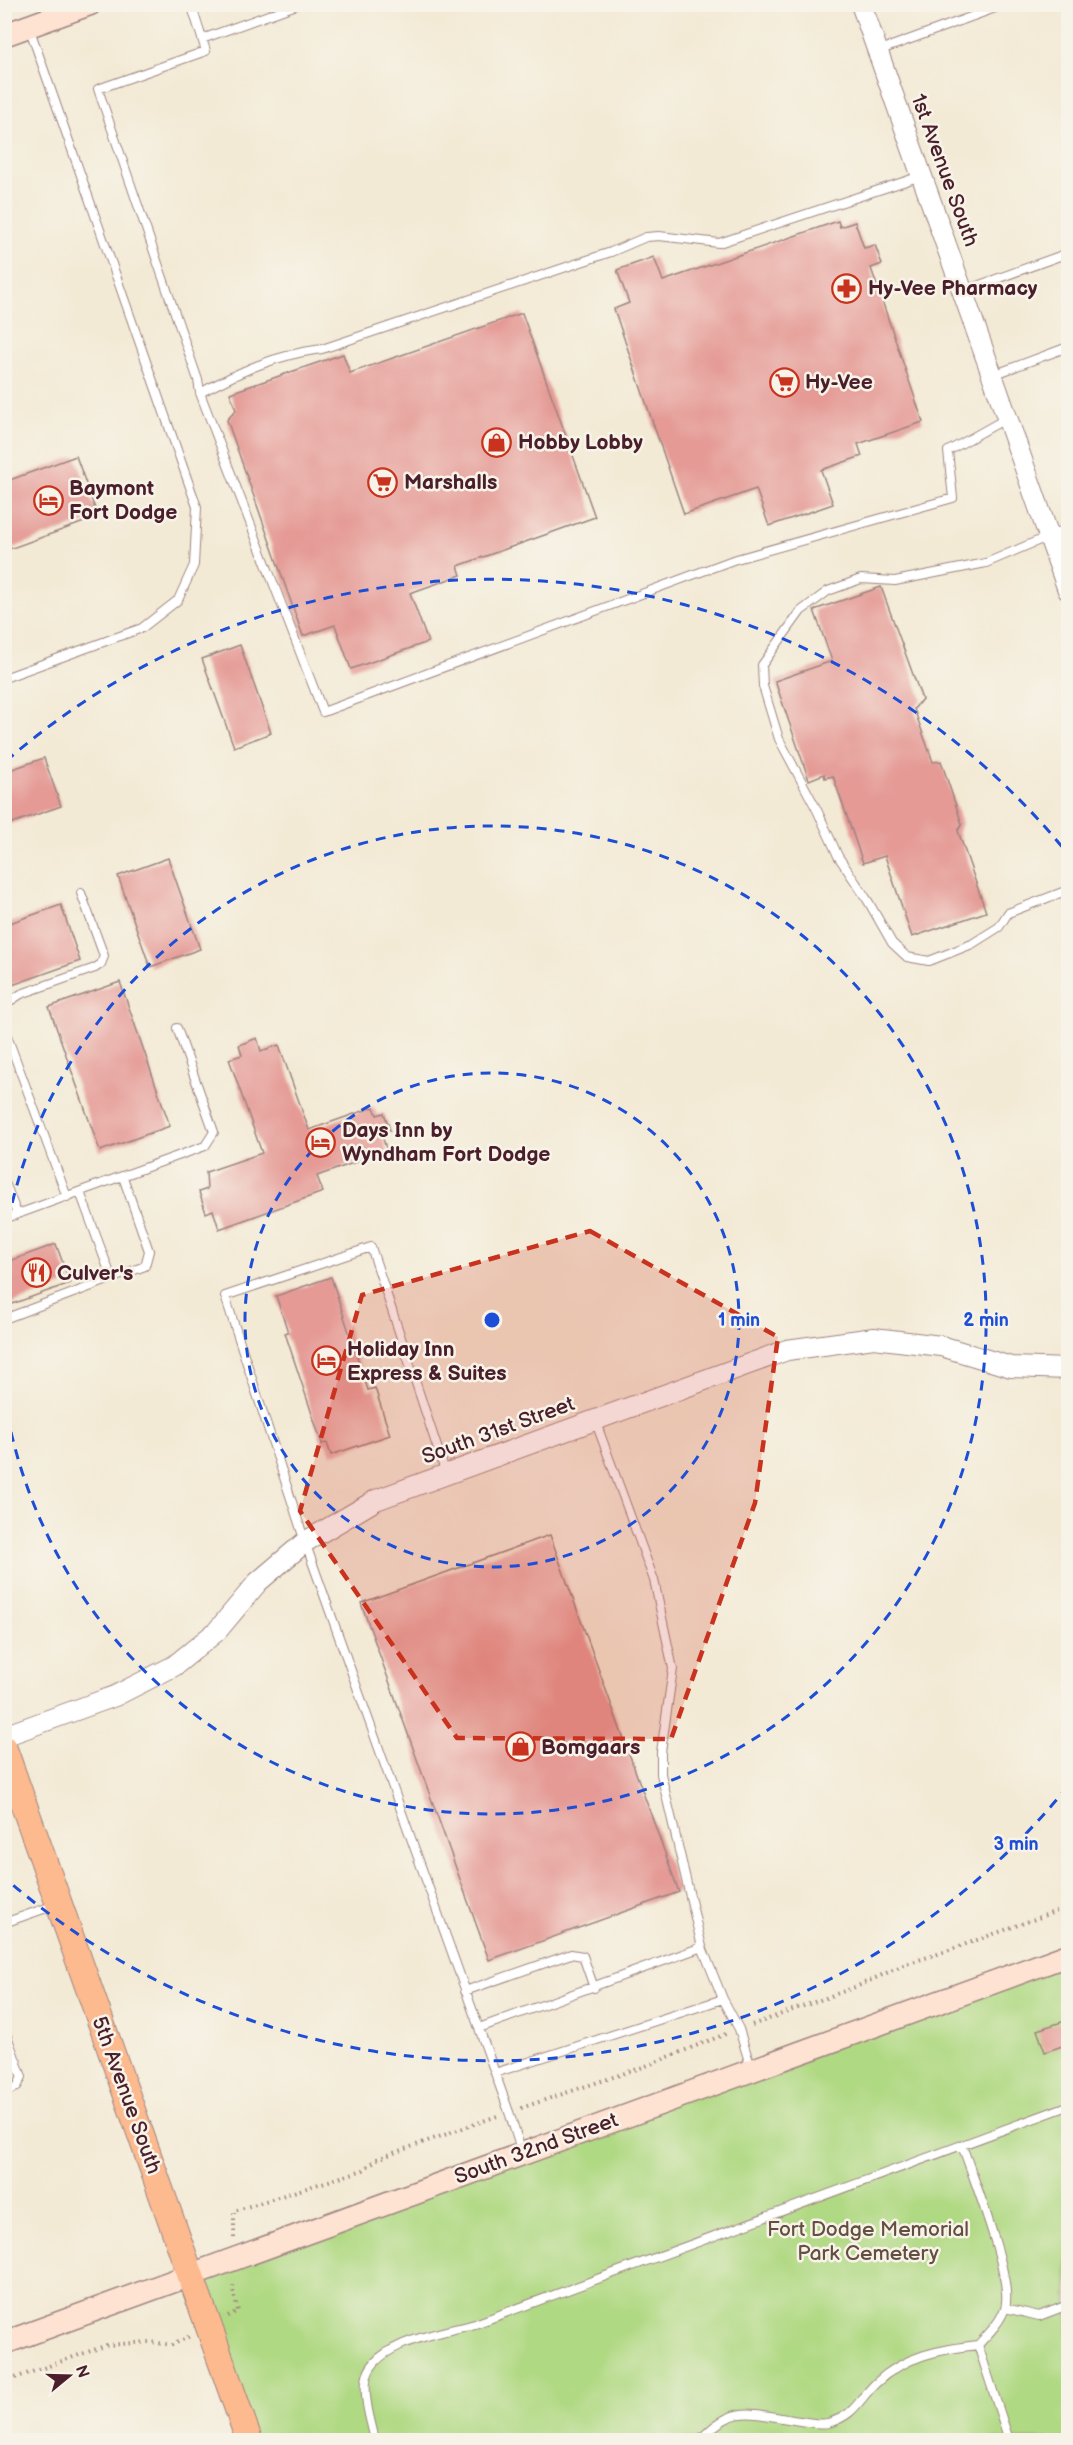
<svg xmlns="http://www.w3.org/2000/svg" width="1073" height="2445" viewBox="0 0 1073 2445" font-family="'Balsamiq Sans',sans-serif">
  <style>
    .green { fill: #b0d983; stroke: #7d7c57; stroke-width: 1.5 }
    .building { fill: #e59a95 }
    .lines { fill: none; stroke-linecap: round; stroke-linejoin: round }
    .service-casing { stroke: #9e8480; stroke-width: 10 }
    .tertiary-casing { stroke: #9e8480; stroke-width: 22 }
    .secondary-casing { stroke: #9e8480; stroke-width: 25 }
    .primary-casing { stroke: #9e8480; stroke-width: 28 }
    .path { stroke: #9e8480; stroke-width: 4; stroke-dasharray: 1.5 4.5; stroke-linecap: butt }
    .service { stroke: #fff; stroke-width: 8 }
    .tertiary { stroke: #fff; stroke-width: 20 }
    .secondary { stroke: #fee3d2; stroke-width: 22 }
    .primary { stroke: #fcba8e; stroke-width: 26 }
    .marked { fill: #c8321e; fill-opacity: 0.2; stroke: #c8321e; stroke-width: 4.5; stroke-dasharray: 12 8; stroke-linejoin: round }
    .ring { fill: none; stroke: #1d4ed8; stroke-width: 3; stroke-dasharray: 10 8 }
    .labels { text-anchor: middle; stroke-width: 5; stroke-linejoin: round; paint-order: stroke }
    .street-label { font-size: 21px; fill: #4a1f2b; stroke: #f7f3e8 }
    .poi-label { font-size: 21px; font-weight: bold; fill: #4a1f2b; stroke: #f7f3e8; text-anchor: start }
    .park-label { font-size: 21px; fill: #644e41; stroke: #f7f3e8 }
    .centre { fill: #1d4ed8; stroke: #f7f3e8; stroke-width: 3 }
    .ring-label { font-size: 18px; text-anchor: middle; font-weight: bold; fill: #1d4ed8; stroke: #f7f3e8; stroke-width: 5; stroke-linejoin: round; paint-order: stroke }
  </style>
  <rect width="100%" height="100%" fill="#f7f3e8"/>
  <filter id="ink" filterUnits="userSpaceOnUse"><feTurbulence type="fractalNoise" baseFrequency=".0167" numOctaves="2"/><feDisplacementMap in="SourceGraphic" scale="12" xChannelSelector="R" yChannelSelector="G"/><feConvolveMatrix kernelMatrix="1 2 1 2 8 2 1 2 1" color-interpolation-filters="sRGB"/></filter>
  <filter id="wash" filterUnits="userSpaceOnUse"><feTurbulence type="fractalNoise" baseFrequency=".008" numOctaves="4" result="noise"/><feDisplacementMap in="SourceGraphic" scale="24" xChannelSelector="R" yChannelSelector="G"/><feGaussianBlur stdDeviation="1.35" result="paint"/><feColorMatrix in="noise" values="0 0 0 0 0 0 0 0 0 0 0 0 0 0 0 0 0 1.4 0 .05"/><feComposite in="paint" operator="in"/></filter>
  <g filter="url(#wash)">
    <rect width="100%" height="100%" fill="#f3ead5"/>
    <path class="green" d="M1068,1955V2440H249L191,2274Z"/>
    <g id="blocks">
      <path class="building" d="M838,221L840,227L855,222L864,248L875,245L882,264L871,268L923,422L858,444L862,456L821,470L833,504L769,526L756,489L684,514L614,309L629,303L617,270L654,257L663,281Z
        M522,313L595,517L458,566L461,575L410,593L428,642L351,669L335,625L303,636L227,420L236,410L230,393L343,354L350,373Z
        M76,456L98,517L4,551V482Z
        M881,587L922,699L914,709L933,762L941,761L962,824L958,831L986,912L912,937L885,856L863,863L833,776L825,778L824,774L809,780L775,681L832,661L814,610Z
        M240,645L271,733L234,747L202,659Z
        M44,758L61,806L4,826V772Z
        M168,858L200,949L150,967L118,876Z
        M61,905L80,961L4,988V925Z
        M120,982L170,1126L100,1151L49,1007Z
        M257,1038L261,1051L279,1045L309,1130L374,1107L377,1115L384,1113L390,1130L381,1133L387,1151L317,1176L323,1192L219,1229L213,1210L206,1213L199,1192L207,1189L206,1172L262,1153L229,1059L242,1055L239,1045Z
        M56,1244L70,1283L4,1307V1263Z
        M331,1277L368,1390L375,1388L390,1435L331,1455L327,1443L322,1444L285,1333L288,1332L276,1296Z
        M550,1535L679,1892L489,1960L361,1603Z
        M1068,2020V2044L1045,2052L1037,2030Z"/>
    </g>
  </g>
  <g filter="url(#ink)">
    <use href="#blocks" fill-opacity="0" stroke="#9e8480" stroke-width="1.5"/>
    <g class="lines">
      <defs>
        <path id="service" d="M191,4L206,51L98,89L198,380L200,393L323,712L733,560L953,498L948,451L1007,418
          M202,39L299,4
          M878,51L1006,4
          M963,291L1068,253
          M993,375L1068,347
          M200,393C241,371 275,355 322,349L611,252L646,237L659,236L719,243L921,176
          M1068,528L986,563L895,581L861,579L828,591L801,611L762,665L763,686L779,739L817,810L838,856L868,901L892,943L907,957L929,961L947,954L972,944L999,927L1008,913L1068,890
          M4,678L142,628L178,600L194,565L197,507L29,27
          M4,1005L21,994L95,968L101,964L104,956L81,893
          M4,1028L67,1197
          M4,1180L17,1214
          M80,1192L112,1279
          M4,1219L205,1146L214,1132L177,1028
          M4,1319L145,1266L149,1251L123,1177
          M446,1474L371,1247L225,1296L305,1542L509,2112L522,2153
          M4,1923L55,1905
          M465,1991L571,1954L583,1956L594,1988
          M723,1999L739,2029L751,2068
          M4,2028L22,2077L17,2087L4,2092
          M479,2028L702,1947L661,1774V1752L673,1669L654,1580L595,1420
          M4,2066L17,2061
          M495,2073L723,1999L702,1947
          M962,2145C973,2178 1014,2279 1005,2308C1000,2323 988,2334 978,2345L1009,2440
          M1005,2308L1039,2316L1068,2305
          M375,2440C371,2422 364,2401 366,2381C371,2342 443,2333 475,2324L1068,2106
          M700,2440C735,2401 754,2415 800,2421C809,2422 820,2425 828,2423C856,2415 858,2400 876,2383C904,2356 941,2349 978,2345"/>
        <path id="tertiary" d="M861,4L1068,590
          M4,1736L115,1696L174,1666L217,1631L258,1582L305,1542L376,1500L787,1350L874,1338L941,1346L1011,1367L1068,1369"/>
        <path id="secondary" d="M4,35L90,4
          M4,2343L1068,1955"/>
        <path id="primary" d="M4,1749L249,2440"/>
      </defs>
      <use href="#service" class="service-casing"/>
      <use href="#tertiary" class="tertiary-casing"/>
      <use href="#secondary" class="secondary-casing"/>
      <use href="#primary" class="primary-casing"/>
      <path class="path" d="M752,2025L858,1986L906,1964L944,1952L1068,1907
        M521,2108L646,2066L728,2033
        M234,2238V2211L363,2170L377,2159L497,2116
        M228,2316L238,2311L233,2291V2282
        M4,2382L107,2345L149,2342L172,2345L190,2336"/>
      <use href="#service" class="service"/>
      <use href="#tertiary" class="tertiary"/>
      <use href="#secondary" class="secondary"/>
      <use href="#primary" class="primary"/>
    </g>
  </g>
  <path class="marked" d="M590,1231L778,1337L755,1503L671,1739L457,1738L300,1511L362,1295Z"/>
  <g class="ring">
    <circle cx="492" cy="1320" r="247"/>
    <path d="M5 1238A494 494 0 1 1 5 1402"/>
    <path d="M1068 1786A741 741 0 0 1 6 1879M6 761A741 741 0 0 1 1068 854"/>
  </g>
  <defs>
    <symbol id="pharmacy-ring" viewBox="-11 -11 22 22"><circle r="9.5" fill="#f7f3e8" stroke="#c8321e" stroke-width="1.5"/><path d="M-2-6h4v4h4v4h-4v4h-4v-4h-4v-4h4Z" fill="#c8321e"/></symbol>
    <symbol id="supermarket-ring" viewBox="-11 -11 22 22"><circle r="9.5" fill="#f7f3e8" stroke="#c8321e" stroke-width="1.5"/><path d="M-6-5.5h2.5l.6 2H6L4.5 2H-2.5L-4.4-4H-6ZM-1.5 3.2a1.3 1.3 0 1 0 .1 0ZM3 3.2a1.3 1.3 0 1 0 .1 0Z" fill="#c8321e"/></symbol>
    <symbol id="shop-ring" viewBox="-11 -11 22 22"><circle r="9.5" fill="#f7f3e8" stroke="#c8321e" stroke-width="1.5"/><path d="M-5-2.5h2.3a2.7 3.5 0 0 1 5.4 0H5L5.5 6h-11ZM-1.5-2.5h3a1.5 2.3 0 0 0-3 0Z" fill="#c8321e"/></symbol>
    <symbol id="hotel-ring" viewBox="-11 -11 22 22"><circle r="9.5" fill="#f7f3e8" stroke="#c8321e" stroke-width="1.5"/><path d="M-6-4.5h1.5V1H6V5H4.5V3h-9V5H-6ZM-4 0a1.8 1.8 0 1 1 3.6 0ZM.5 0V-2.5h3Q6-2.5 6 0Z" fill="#c8321e"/></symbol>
    <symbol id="restaurant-ring" viewBox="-11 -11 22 22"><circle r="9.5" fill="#f7f3e8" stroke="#c8321e" stroke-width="1.5"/><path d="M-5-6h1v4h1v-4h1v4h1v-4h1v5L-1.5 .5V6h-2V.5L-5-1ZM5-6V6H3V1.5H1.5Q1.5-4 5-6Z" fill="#c8321e"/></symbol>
  </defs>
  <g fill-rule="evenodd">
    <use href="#pharmacy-ring" x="830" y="272" width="33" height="33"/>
    <use href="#supermarket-ring" x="768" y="366" width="33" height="33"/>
    <use href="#shop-ring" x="480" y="426" width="33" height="33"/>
    <use href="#supermarket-ring" x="366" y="466" width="33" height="33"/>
    <use href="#hotel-ring" x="32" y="484" width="33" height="33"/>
    <use href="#hotel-ring" x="304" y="1126" width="33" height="33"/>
    <use href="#restaurant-ring" x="20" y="1256" width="33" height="33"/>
    <use href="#hotel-ring" x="310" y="1344" width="33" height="33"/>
    <use href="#shop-ring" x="504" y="1730" width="33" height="33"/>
  </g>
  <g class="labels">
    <g class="street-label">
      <text transform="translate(945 170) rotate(70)" y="7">1st Avenue South</text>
      <text transform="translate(498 1430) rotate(-20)" y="7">South 31st Street</text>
      <text transform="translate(127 2095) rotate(70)" y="7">5th Avenue South</text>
      <text transform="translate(536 2148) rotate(-20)" y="7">South 32nd Street</text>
    </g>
    <g class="poi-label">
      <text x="868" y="295">Hy-Vee Pharmacy</text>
      <text x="805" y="389">Hy-Vee</text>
      <text x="518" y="449">Hobby Lobby</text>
      <text x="404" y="489">Marshalls</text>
      <text x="69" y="495">Baymont<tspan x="69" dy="24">Fort Dodge</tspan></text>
      <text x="342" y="1137">Days Inn by<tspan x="342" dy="24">Wyndham Fort Dodge</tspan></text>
      <text x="57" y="1280">Culver's</text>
      <text x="347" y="1356">Holiday Inn<tspan x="347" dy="24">Express &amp; Suites</tspan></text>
      <text x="541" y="1754">Bomgaars</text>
    </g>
    <g class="park-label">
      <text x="868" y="2236">Fort Dodge Memorial<tspan x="868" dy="24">Park Cemetery</tspan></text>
    </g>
  </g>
  <circle cx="492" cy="1320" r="9" class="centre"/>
  <g class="ring-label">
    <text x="739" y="1326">1 min</text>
    <text x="986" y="1326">2 min</text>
    <text x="1016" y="1850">3 min</text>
  </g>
  <rect width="1073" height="2445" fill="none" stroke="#f7f3e8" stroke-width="24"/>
  <g transform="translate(69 2376) rotate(71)" stroke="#f7f3e8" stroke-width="4.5" paint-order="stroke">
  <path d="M0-4.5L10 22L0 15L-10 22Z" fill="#4a1f2b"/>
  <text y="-9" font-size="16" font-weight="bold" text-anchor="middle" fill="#4a1f2b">N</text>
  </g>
</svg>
